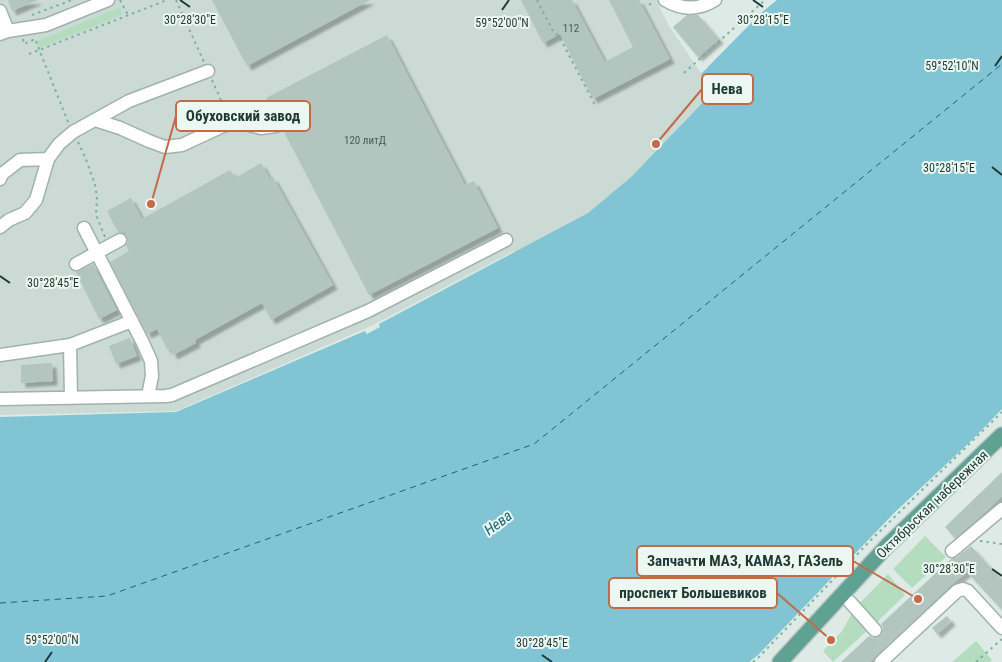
<svg xmlns="http://www.w3.org/2000/svg" width="1002" height="662" viewBox="0 0 1002 662" font-family="'Roboto Condensed',sans-serif">
  <style>
    .built { fill: #cbdad4 }
    .green { fill: #b4ddc0 }
    .water { fill: #81c4d3 }
    .lines { fill: none; stroke-linecap: round; stroke-linejoin: round }
    .ferry { stroke: #166578; stroke-width: 1; stroke-dasharray: 6 5; stroke-linecap: butt }
    .building { fill: #b2c5be; filter: url(#shadow) }
    .minor-tunnel { stroke: #b7c7c1; stroke-width: 12; stroke-dasharray: 12 6; stroke-linecap: butt }
    .minor-casing { stroke: #a0b2ac; stroke-width: 15 }
    .major-casing { stroke: #bcc4c2; stroke-width: 18 }
    .path { stroke: #7cb0a1; stroke-width: 2; stroke-dasharray: 2.5 4; stroke-linecap: butt }
    .minor { stroke: #fff; stroke-width: 12 }
    .major { stroke: #5fa293; stroke-width: 15 }
    .ticks { fill: none; stroke: #1e3a33; stroke-width: 2 }
    .labels { text-anchor: middle; stroke-width: 4; stroke-linejoin: round; paint-order: stroke }
    .number-label { font-size: 11px; fill: #435d56 }
    .street-label { font-size: 14px; fill: #1e3a33; stroke: #edf7f2 }
    .water-label { font-size: 15px; font-style: italic; fill: #166578; stroke: #edf7f2 }
    .ticks-label { font-size: 12px; text-anchor: middle; fill: #1e3a33; stroke: #edf7f2; stroke-width: 4; stroke-linejoin: round; paint-order: stroke }
    .leader { fill: none; stroke: #c36b46; stroke-width: 2 }
    .callout-dot { fill: #c36b46; stroke: #edf7f2; stroke-width: 2 }
    .callout { fill: #edf7f2; stroke: #c36b46; stroke-width: 2 }
    .callout-label { font-size: 15px; text-anchor: middle; font-weight: bold; fill: #1e3a33 }
  </style>
  <defs>
    <filter id="shadow"><feDropShadow dx="4.5" dy="4.5" stdDeviation="1" flood-color="#0004"/></filter>
  </defs>
  <rect width="100%" height="100%" fill="#ddeae5"/>
  <path class="built" d="M0,0H656L669,26L714,92L631,177L588,213L515,253L514,251L371,326L176,411L0,415Z"/>
  <path class="green" d="M121,7L122,15L39,48L37,41Z
    M925,536L946,557L912,588L893,569Z
    M888,574L905,595L876,623L858,605Z
    M853,612L869,629L833,662L823,651L842,631Z
    M976,641L992,660L990,662H952Z"/>
  <path class="water" d="M777,0H1002V409L971,441L895,512L758,655L749,662H0V417L176,412L365,331L367,334L380,327L379,324L588,213L631,177L713,92L701,74L761,13Z"/>
  <g class="lines">
    <path class="ferry" d="M0,603L107,596L534,444L1002,64"/>
  </g>
  <path class="building" d="M8,0H38L12,11Z
    M212,0H370L247,66Z
    M521,0H572L605,62L633,47L609,0H639L670,59L593,99L560,34L543,43Z
    M687,15H698L719,39L698,57L673,27Z
    M387,35L465,185L474,181L498,228L369,295L283,130L284,125L283,121L280,119L276,118L266,98Z
    M261,163L270,179L273,177L333,285L271,320L262,303L195,340L196,343L173,355L170,348L167,349L157,329L147,334L110,262L129,251L126,245L128,241L127,237L124,233L118,232L107,211L131,198L142,219L230,170L235,178Z
    M93,264L117,310L99,319L76,272Z
    M130,338L137,356L116,364L109,346Z
    M52,363L53,381L21,383V365Z
    M1002,472V496L982,515L955,538L945,527Z
    M971,546L1002,580V610L967,572L951,585L870,662H841L869,636L873,638L880,636L883,632V628L881,624L951,559L957,557Z
    M947,616L951,621L937,634L932,628Z"/>
  <g class="lines">
    <path class="minor-tunnel" d="M875,630L889,644"/>
    <defs>
      <path id="minor" d="M665,0C682,10 699,10 715,0
        M0,11L8,31
        M0,34L8,31L46,25L108,0
        M95,120L120,128L149,141L165,147L182,145L225,125L242,123L261,128L276,126
        M0,179L2,174L20,160L48,159
        M0,227L9,220L25,213L36,200L48,159L59,144L73,132L129,101L208,71
        M84,228L143,343L151,361L152,376L148,396
        M76,264L120,240
        M70,345L71,398
        M0,355L70,345L132,321
        M0,399L166,396L172,395L368,311L506,240
        M952,551L1002,509
        M850,602L875,630
        M881,662L957,591L963,589L968,591L1002,628"/>
      <path id="major" d="M780,662L887,546L1002,435"/>
    </defs>
    <use href="#minor" class="minor-casing"/>
    <use href="#major" class="major-casing"/>
    <path class="path" d="M120,0L128,15
      M176,0L204,62
      M537,0L554,33L559,36L596,107
      M649,5L654,2
      M32,15L72,0
      M23,39L24,44L35,39L68,122
      M29,54L167,0
      M684,73L765,0
      M212,80L224,107L229,113
      M78,142L87,162L95,185L97,197L96,215L105,237
      M980,541L1002,544
      M753,662L759,657L870,541L1002,412
      M976,662L1002,639"/>
    <use href="#minor" class="minor"/>
    <use href="#major" class="major"/>
  </g>
  <path class="ticks" d="M180,0L190,7M753,0L763,7M502,10L509,0M995,66L1002,56M992,167L1002,175M0,276L10,283M992,569L1002,576M542,655L552,662M45,662L52,652"/>
  <g class="labels">
    <g class="number-label">
      <text x="571" y="32">112</text>
      <text x="365" y="144">120 литД</text>
    </g>
    <g class="street-label">
      <text transform="translate(932 504) rotate(-44)" y="5">Октябрьская набережная</text>
    </g>
    <g class="water-label">
      <text transform="translate(498 523) rotate(-37)" y="5">Нева</text>
    </g>
  </g>
  <g class="ticks-label">
    <text x="190" y="24">30°28'30"E</text>
    <text x="763" y="24">30°28'15"E</text>
    <text x="502" y="27">59°52'00"N</text>
    <text x="952" y="70">59°52'10"N</text>
    <text x="949" y="172">30°28'15"E</text>
    <text x="53" y="287">30°28'45"E</text>
    <text x="949" y="573">30°28'30"E</text>
    <text x="52" y="644">59°52'00"N</text>
    <text x="542" y="647">30°28'45"E</text>
  </g>
  <path class="leader" d="M656 144L702 89M151 204L176 116M918 599L853 561M831 640L777 593"/>
  <g class="callout-dot">
    <circle cx="656" cy="144" r="5"/>
    <circle cx="151" cy="204" r="5"/>
    <circle cx="918" cy="599" r="5"/>
    <circle cx="831" cy="640" r="5"/>
  </g>
  <g class="callout">
    <rect x="702" y="74" width="51" height="30" rx="5"/>
    <rect x="176" y="101" width="134" height="30" rx="5"/>
    <rect x="637" y="546" width="216" height="30" rx="5"/>
    <rect x="609" y="578" width="168" height="30" rx="5"/>
  </g>
  <g class="callout-label">
    <text x="727" y="94">Нева</text>
    <text x="243" y="121">Обуховский завод</text>
    <text x="745" y="566">Запчачти МАЗ, КАМАЗ, ГАЗель</text>
    <text x="693" y="598">проспект Большевиков</text>
  </g>
</svg>
